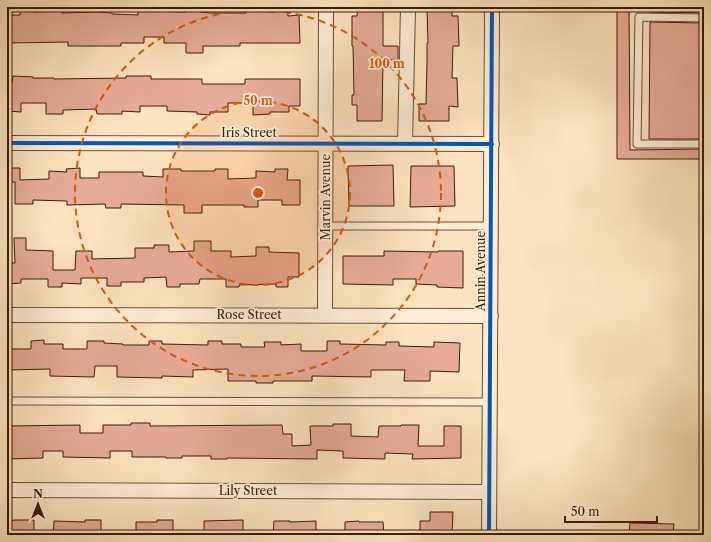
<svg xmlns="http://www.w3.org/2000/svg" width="711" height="542" viewBox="0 0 711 542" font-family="'Libre Caslon Text',serif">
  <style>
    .building { fill: #e6ab97; stroke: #3c1b09 }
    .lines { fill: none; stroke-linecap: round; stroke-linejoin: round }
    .service-casing { stroke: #6c4d36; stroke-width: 9 }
    .minor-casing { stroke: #6c4d36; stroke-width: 16 }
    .service { stroke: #feedd5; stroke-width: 7 }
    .minor { stroke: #feedd5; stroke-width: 14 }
    .cycleway-casing { stroke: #feedd5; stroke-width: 6 }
    .cycleway { stroke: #0057b8; stroke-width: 4 }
    .ring { fill: none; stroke: #df560c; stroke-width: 2; stroke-dasharray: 7 5 }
    .labels { text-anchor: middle; stroke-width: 3.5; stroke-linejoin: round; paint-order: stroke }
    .street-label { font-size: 12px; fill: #3c1b09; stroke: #feedd5 }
    .centre { fill: #df560c; stroke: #feedd5; stroke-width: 2 }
    .ring-label { font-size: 12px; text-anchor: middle; font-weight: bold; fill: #df560c; stroke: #feedd5; stroke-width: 3.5; stroke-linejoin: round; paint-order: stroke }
  </style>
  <rect width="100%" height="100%" fill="#fde3bf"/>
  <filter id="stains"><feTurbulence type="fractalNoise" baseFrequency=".005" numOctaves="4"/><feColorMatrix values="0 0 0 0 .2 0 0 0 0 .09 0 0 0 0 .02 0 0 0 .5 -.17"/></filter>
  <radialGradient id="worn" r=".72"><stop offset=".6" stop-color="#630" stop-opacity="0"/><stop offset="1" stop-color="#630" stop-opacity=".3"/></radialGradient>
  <path class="building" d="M358,7H383V46H398V60H383L382,121H357V105H352V95H354L353,46H352V16H357Z
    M427,7H452V16H458L459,46H453L452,78H457L458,107L449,106V121H419V104H426L427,61V43H428Z
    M617,7H629L630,150L703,149V159H617Z
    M650,7H704V13L650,12Z
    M20,9H33V12L62,11V13L97,12L112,13V14L138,15V10H151V11L186,12V9L200,10V12L211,13H246V11L275,12V10H288V16L299,15L300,43H240V46H203V53H186V43H164V37H144V43H121V46H68V42L9,43L8,15H20Z
    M650,22L704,23V139H649Z
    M13,76L33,77V78H54V79L126,78V76H151V79H202V84H245V79H300V106H289V112H270V114L253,115V103H228V112H210V115L197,114V112L167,111V106H140V112L122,111V114H97L96,109L63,110V114H46V103H21V112L8,111V83H12Z
    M393,165L394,206H349L348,166Z
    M411,166H454L455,206L410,207Z
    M7,168H20V180L49,179V171L67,172L66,169L80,168V178H99V172H143V176L163,177V169H181V171H215V169H228V179L256,178V171L275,172V169H288L287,180H300V205H282V200H258V207H244V205H202V213H184V205L121,204V208H106L105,204L67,205V201L33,200V204H15V182H7Z
    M14,238H26V250L53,251V270H75L76,251H92V259L135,258V248H154V245H169V252L194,251V241H211V251H231V257L256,256V247H269V252L299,253V277H288V287H276V284L239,285V287H226V279H200L199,284H180V287H167L166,277L144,278V282H121V286H107V278H81V284L62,283V287H48V279H21V283L8,284V263H15Z
    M384,251L438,252V251H463V288L437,287V285L416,284V279H393V285L343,284V256H384Z
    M44,340V344H63V349H87V341H104V343L123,344V345H149V341H162V344L208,345V341H222V344H241V347H265L264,342H281V345L301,344V351H327V341H340V344L386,345V342H399V346L434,347V342L460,343L459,372L430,371V381H404L405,370H371V377L312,376V381H273V383H256V381H228V369L193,370V377L162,376V378L117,377V366H95L94,377L50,376V369L7,370V349H31V341Z
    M131,423H150V426L282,425L283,434H292V446L311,445L310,426H333V424H351V436L378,437L379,426H401V425H419L418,446H444V426H461V458L412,459L413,454L385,453V459L343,458V451L317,450V459L227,458V459H211V456H182V458H166V457H132V451H110V458L63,457V451H43V458L7,459V426L80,425V433H103V425H131Z
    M430,512H453L452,535H420V521H430Z
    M15,520H34V535H7V521Z
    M85,520H101V535H53L54,521L85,522Z
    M157,520H173V535H136V522H157Z
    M243,520V535H204V521Z
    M274,521H290V522L316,521V534L273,535Z
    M359,521V522H383L384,535H345V522Z
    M630,523L674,524L673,535H629Z"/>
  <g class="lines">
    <defs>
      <path id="service" d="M704,18L639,17L637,144H704
        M325,226H491
        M7,401L490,402"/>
      <path id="minor" d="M7,143L492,144
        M405,144L408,7
        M7,315L491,316
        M325,316L326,7
        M7,490L489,492
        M489,535L492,7"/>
    </defs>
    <use href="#service" class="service-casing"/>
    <use href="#minor" class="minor-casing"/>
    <use href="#service" class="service"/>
    <use href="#minor" class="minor"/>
    <defs>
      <path id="cycleway" d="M7,143L492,144
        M489,535L492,7"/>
    </defs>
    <use href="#cycleway" class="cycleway-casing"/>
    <use href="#cycleway" class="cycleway"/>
  </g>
  <circle cx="258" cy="193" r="92" fill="#df560c" fill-opacity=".12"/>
  <g class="ring">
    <circle cx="258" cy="193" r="92"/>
    <circle cx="258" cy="193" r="183"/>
  </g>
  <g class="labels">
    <g class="street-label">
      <text x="249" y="137">Iris Street</text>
      <text transform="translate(326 197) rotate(-90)" y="4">Marvin Avenue</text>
      <text transform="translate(481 271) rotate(-90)" y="4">Annin Avenue</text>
      <text x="249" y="319">Rose Street</text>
      <text x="248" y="495">Lily Street</text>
    </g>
  </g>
  <circle cx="258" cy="193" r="6" class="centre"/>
  <g class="ring-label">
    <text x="387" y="68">100 m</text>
    <text x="258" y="105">50 m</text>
  </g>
  <rect width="711" height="542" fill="none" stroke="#fde3bf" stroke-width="24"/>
  <rect x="8" y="8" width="695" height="526" fill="none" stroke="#3c1b09" stroke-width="2"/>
  <rect x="12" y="12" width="687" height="518" fill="none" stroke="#3c1b09"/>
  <g transform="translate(38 504)" stroke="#feedd5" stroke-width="3" paint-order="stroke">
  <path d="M0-3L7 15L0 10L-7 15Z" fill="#3c1b09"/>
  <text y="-6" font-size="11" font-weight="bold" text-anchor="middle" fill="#3c1b09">N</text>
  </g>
  <path d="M565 516v6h92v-6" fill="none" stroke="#3c1b09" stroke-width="2"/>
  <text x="571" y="516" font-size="12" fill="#3c1b09" stroke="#feedd5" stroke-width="3" paint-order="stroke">50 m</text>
  <rect width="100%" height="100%" filter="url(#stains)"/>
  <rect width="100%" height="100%" fill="url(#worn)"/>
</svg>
